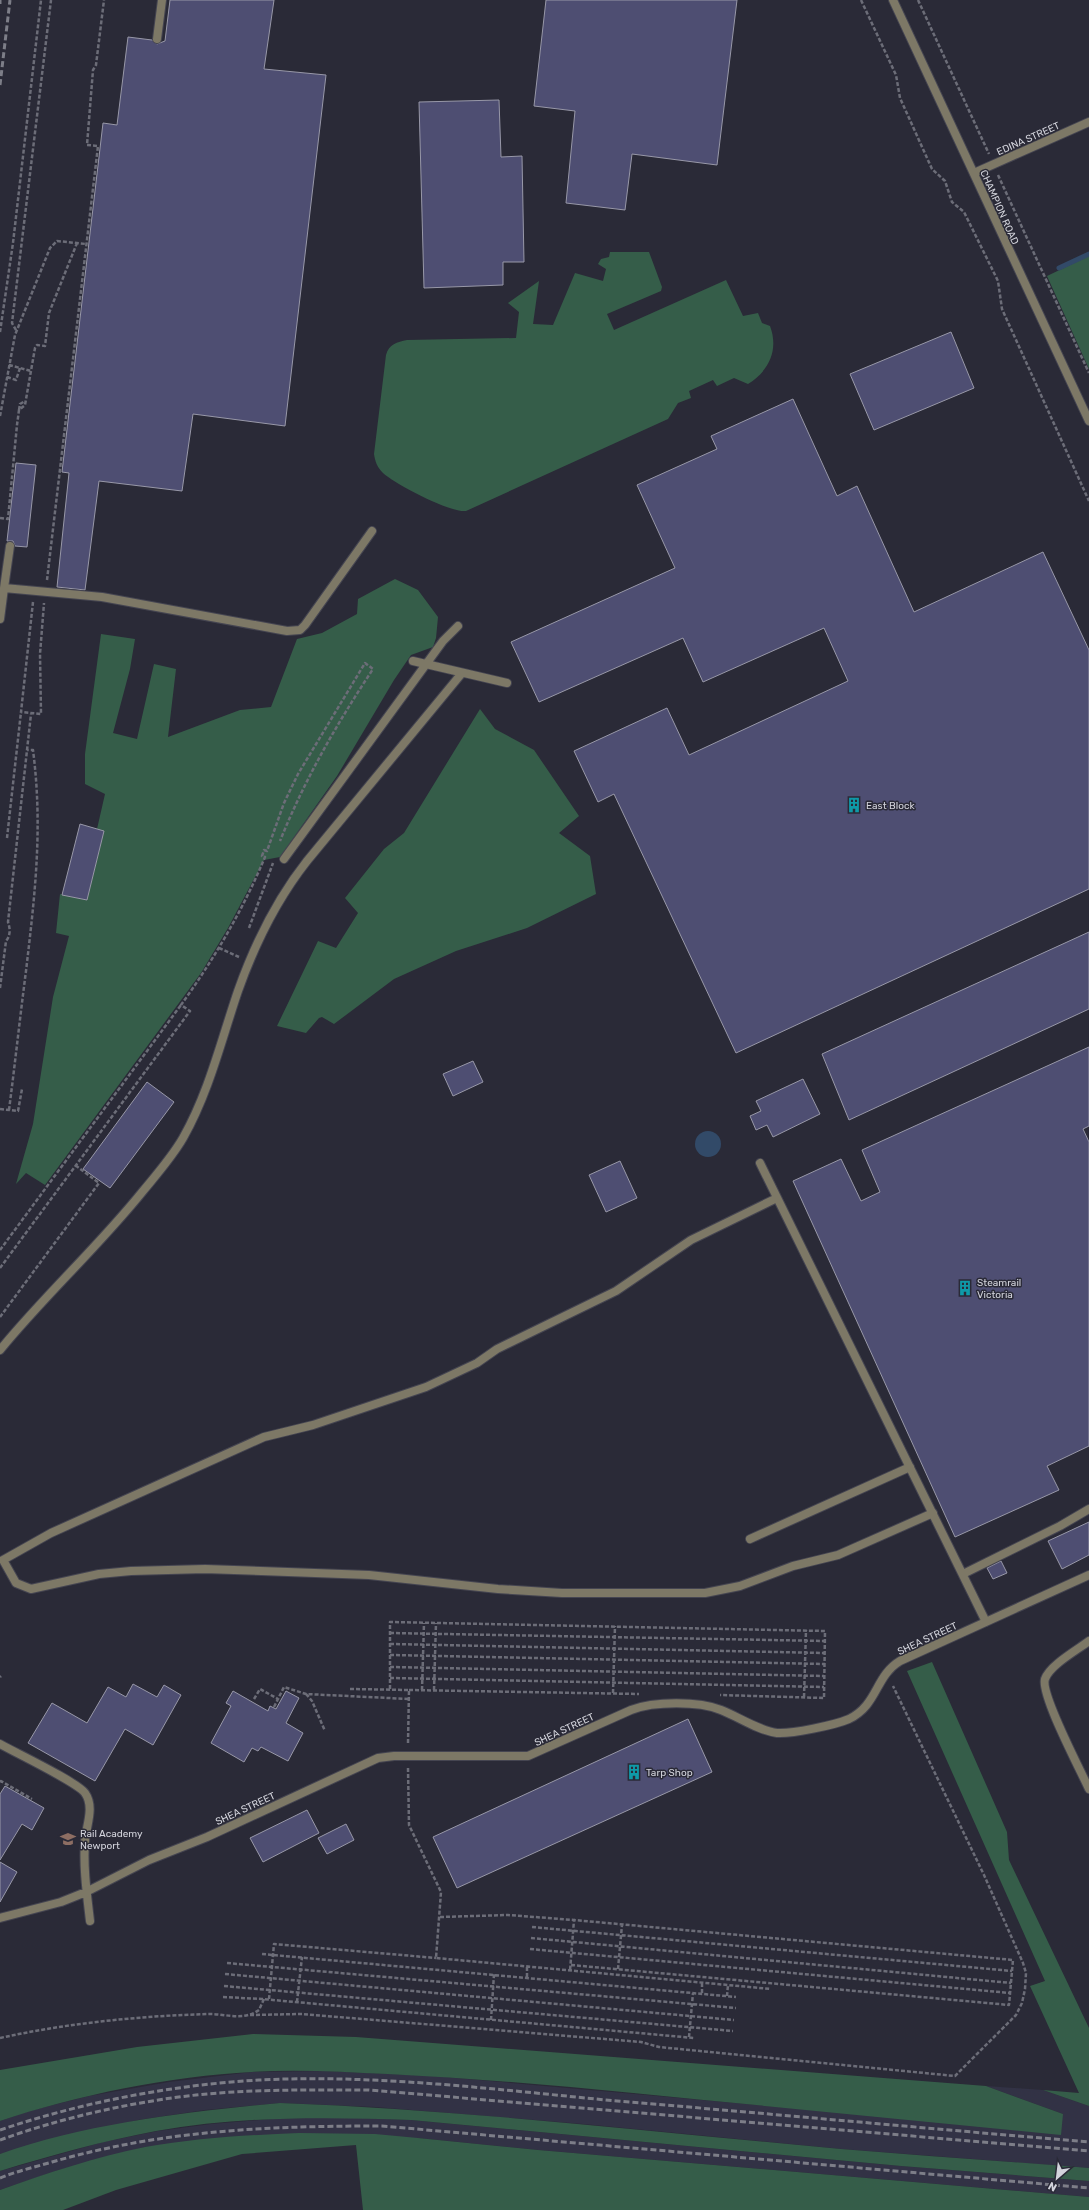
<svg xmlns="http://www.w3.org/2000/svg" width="1089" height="2210" viewBox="0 0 1089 2210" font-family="Rubik,sans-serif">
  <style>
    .built { fill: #323245 }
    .green { fill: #355d49 }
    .water { fill: #324a68 }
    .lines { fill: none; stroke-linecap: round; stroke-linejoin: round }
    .stream { stroke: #324a68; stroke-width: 5 }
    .building { fill: #4e4e72; stroke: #9898a8 }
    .service-casing { stroke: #454551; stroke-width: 10 }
    .minor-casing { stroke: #454551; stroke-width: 10 }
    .tertiary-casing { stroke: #454551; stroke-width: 10 }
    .path { stroke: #6c6d78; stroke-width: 2.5; stroke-dasharray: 4 2; stroke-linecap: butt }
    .service { stroke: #7d7866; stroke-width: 8 }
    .minor { stroke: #7d7866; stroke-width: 8 }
    .tertiary { stroke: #7d7866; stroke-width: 8 }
    .rail { stroke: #7d7e88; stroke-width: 3; stroke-dasharray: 6 3; stroke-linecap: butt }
    .labels { text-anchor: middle; stroke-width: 3; stroke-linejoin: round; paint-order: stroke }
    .street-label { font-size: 10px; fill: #d3d4dc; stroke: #2a2a37 }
    .poi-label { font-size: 10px; fill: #d3d4dc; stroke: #2a2a37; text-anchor: start }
  </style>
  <rect width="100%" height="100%" fill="#2a2a37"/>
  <path class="built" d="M325,2071L434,2076L813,2110L1063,2114L986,2086L1043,2090L1089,2106V2168L841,2149L583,2124L375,2107L280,2103L205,2110L138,2120L0,2154V2121L29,2111L89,2096L169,2082L252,2072Z
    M341,2117L411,2120L901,2166L1089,2181V2197L538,2150L418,2138L145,2147L56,2171L0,2190V2171L103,2142L158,2131L211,2124L272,2119Z"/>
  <path class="green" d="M610,252H649L662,287L661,291L607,314L614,330L726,280L743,316L758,313L762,323L770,326C779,350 769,371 748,384L734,378L717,386L713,380L689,391L691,398L678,403L668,419L466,511C450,513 395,484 383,473C377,467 375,461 374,454L386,355C389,344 397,342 407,340L516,338L519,312L508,303L539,281L533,324L553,325L575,273L603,281L606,269L598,264L601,259L609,257Z
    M1089,256V369L1047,276Z
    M395,579L418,590L438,617L436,638L433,647L411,655L394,680L337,776L280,857L264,860L228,928L201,973L45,1185L26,1173L16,1184L33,1124L53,997L69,936L56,933L60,894L87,900L104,831L97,829L105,794L85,784V754L101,634L135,639L130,669L113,733L137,739L154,664L176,669L168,737L240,710L271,707L297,639L322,633L357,614L358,599Z
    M480,709L495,729L534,750L579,816L559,833L590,856L596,894L527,928L456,951L394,979L334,1024L322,1017L319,1018L306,1033L277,1026L318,941L336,948L358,913L345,898L384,849L404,833Z
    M932,1662L1007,1832L1009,1860L1089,2028V2106L1043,2090L1079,2093L1030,1986L1045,1981L907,1671Z
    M253,2034L356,2037L986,2086L1063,2114L1061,2135C918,2121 776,2107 633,2093C551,2085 469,2078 387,2074C342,2072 297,2069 252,2072C171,2076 77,2095 0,2121V2070L137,2047Z
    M280,2103C467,2110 654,2132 841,2149C924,2156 1006,2161 1089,2168V2181L901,2166L411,2120C326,2117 240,2116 156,2131C103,2141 52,2155 0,2171V2154C89,2123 186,2112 280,2103Z
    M299,2133L375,2134L418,2138L538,2150L1089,2197V2210H363L356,2145L242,2154L116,2190L63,2210H0V2190C47,2173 96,2157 145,2147C196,2138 248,2135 299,2133Z"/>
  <path class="water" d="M695 1144a13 13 0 1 1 26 0a13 13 0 1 1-26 0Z"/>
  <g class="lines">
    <path class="stream" d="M1059,268L1089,254"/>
  </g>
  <path class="building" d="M170,0H274L264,69L326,75L285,426L193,414L182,491L99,481L85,590L57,587L69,473L62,472L103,123L117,125L128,37L152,40L157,44L165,41Z
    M546,0H737L717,165L632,154L625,210L566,203L575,111L534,106Z
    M499,100L501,157L522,156L524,262H503V285L424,288L419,102Z
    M951,332L974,388L874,430L850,374Z
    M793,399L837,496L857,486L914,612L1043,552L1089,650V889L736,1053L614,794L598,802L574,751L667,708L689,755L848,681L824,628L703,682L683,638L539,702L511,642L675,568L637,485L717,449L711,436Z
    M16,463L36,465L27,547L15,546L13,541H7Z
    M80,824L104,831L87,900L62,895Z
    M1089,932V1009L849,1120L822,1054Z
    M1089,1047V1126L1083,1129L1089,1142V1446L1047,1466L1059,1490L955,1537L793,1181L841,1159L861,1201L880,1192L862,1150Z
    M473,1061L483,1082L453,1096L443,1074Z
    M803,1079L820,1114L773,1137L767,1125L756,1130L750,1116L761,1111L756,1101Z
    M147,1082L174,1102L110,1188L83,1169Z
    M620,1161L637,1198L606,1212L589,1175Z
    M1089,1522V1555L1062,1569L1048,1541Z
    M1001,1561L1007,1573L993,1579L987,1568Z
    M133,1684L157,1697L164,1685L181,1695L153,1745L125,1729L95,1781L28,1743L52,1703L87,1723L108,1687L126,1697Z
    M233,1691L268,1711L270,1706L276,1709L286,1691L299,1698L286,1723L303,1733L288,1761L261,1747L258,1751L252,1748L244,1762L211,1743L231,1706L226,1703Z
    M688,1719L712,1772L457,1888L433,1837Z
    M5,1786L44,1808L32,1830L22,1824L0,1860V1794Z
    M307,1810L319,1833L263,1862L250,1838Z
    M346,1824L354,1840L327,1854L318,1838Z
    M0,1862L17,1872L0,1902Z"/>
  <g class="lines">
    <defs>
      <path id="service" d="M157,39L162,0
        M10,546L4,588L102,597L287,631L300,630L305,625L372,531
        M0,619L4,588
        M413,661L507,683
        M284,859L443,641L458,626
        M760,1163L986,1622
        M777,1198L691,1240L616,1291L497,1349L477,1363L426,1387L313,1425L264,1437L51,1533L3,1560L16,1583L31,1589L99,1574L131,1571L205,1569L369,1575L498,1589L562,1593H705L740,1586L793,1566L838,1555L933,1513
        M0,1350C45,1295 98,1247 143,1191C157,1174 172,1157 183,1138C209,1092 221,1041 238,991C254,946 277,899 307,861L462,673
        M750,1539L910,1467
        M963,1574L1060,1526L1089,1509
        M1089,1641C1077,1650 1050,1665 1045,1679C1040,1694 1081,1771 1089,1789
        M0,1744C16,1753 77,1782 85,1793C95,1807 86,1826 85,1841C83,1867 87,1895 90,1921
        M0,1918L61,1902L86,1892L149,1860L207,1837L378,1758L394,1756H528L631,1710C654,1701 699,1701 721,1710C739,1717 757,1730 777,1733C792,1734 835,1725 849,1719C878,1705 875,1676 900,1661L1089,1575"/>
      <path id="minor" d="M974,173L1089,122"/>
      <path id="tertiary" d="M893,0L1089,421"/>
    </defs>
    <use href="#service" class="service-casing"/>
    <use href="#minor" class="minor-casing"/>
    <use href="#tertiary" class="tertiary-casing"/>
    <path class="path" d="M861,0L896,75L900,98L932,169L945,181L952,202L964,212L998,281L1002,309L1089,501
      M918,0L989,154
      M998,175L1089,373
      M16,330L12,323L51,0
      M0,332L13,243L41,0
      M9,365L31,371
      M7,377L16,380L20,368
      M19,410L20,404L25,401
      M0,416L15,335L50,248L57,241L86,244
      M0,518L8,519L17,425L19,410L25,405L35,348L37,345L45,346L49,313L77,243
      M47,580L98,146L87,145L93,70L96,65L104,0
      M33,602L21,712L41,714L40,654L44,603
      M7,838L21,712
      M249,928L273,863
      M219,948L239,957
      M0,988L6,941C11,935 10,928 8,922L31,714
      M0,1109L18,1111L22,1089
      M9,1110C15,1064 20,1017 26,971C35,894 43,828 33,750H27
      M0,1250L181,1005
      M0,1268L190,1011L181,1005C214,959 243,910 265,857L262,856L264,850L267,851L284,803L298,774L365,663L373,669C336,725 305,779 280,841
      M0,1317L99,1183L75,1165
      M390,1633L825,1641
      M390,1644L825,1653
      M390,1655L825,1664
      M390,1667L824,1676
      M0,1677L1,1676
      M390,1678L824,1687
      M350,1689L409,1690L408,1743
      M390,1689V1622L825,1631L824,1698L720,1695
      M409,1690L639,1694
      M422,1690L424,1623
      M434,1690L436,1623
      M613,1693L615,1626
      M306,1694L312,1701L325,1731
      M804,1697L806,1630
      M254,1699L260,1689L278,1699
      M274,1707L284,1687L306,1694L409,1699
      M408,1768L409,1825L441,1892L436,1958L771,1989
      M0,1782L1,1781L32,1799
      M440,1917L508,1915L574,1920L570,1971
      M532,1927L1012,1971
      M531,1938L1011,1983
      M530,1949L1010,1993
      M262,1954L736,1997
      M227,1963L736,2008
      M571,1965L1009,2005L1013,1960L574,1920
      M618,1969L622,1925
      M225,1974L734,2020
      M527,1977V1967
      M224,1986L733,2031
      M702,1993V1983
      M727,1996L728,1985
      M223,1997L262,1999L694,2038
      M269,1999L274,1944L436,1958
      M297,2002L302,1957
      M250,2015L302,2014L641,2042L659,2047L955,2076L1016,2015L1022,2003L1025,1989L1026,1973L1023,1963L984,1875L893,1686
      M491,2020L494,1974
      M689,2037L693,1993
      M0,2038C68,2023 139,2016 209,2014C227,2014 244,2021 259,2010L264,1999"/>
    <use href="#service" class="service"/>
    <use href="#minor" class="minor"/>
    <use href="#tertiary" class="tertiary"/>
    <path class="rail" d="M0,4V0
      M0,85L10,0
      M0,2130C83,2102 172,2085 259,2080C378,2074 499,2090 617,2101C774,2114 932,2129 1089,2142
      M0,2140C61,2118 131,2102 196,2095C253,2089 311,2090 369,2090L1089,2151
      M0,2178C17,2171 35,2167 52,2162C164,2130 267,2126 382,2126L1089,2188"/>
  </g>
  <defs>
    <symbol id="building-bare" viewBox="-9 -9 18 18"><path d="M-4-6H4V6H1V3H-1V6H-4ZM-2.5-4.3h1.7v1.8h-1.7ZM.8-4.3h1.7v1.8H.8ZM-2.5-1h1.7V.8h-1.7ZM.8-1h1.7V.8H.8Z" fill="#0f9aa8" stroke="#2a2a37" stroke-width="2.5" paint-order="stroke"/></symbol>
    <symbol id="university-bare" viewBox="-9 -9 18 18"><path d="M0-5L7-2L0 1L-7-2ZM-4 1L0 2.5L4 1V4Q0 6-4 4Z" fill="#8d6e63" stroke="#2a2a37" stroke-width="2.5" paint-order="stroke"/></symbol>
  </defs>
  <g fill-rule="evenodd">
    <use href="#building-bare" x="843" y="794" width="22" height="22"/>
    <use href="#building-bare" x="954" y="1277" width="22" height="22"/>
    <use href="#building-bare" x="623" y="1761" width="22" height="22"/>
    <use href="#university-bare" x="57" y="1828" width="22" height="22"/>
  </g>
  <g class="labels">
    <g class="street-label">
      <text transform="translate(1028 138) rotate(-24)" y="4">EDINA STREET</text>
      <text transform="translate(1000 207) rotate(66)" y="4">CHAMPION ROAD</text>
      <text transform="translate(927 1638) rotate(-25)" y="4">SHEA STREET</text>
      <text transform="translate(564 1729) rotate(-25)" y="4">SHEA STREET</text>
      <text transform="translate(245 1808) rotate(-25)" y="4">SHEA STREET</text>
    </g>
    <g class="poi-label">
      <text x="866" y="809">East Block</text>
      <text x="977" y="1286">Steamrail<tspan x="977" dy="12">Victoria</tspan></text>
      <text x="646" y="1776">Tarp Shop</text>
      <text x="80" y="1837">Rail Academy<tspan x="80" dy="12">Newport</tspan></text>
    </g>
  </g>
  <g transform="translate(1057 2178) rotate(208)" stroke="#2a2a37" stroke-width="3" paint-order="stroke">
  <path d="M0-3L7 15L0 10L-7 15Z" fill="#d3d4dc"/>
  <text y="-6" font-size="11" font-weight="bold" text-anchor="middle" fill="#d3d4dc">N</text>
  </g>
</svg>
